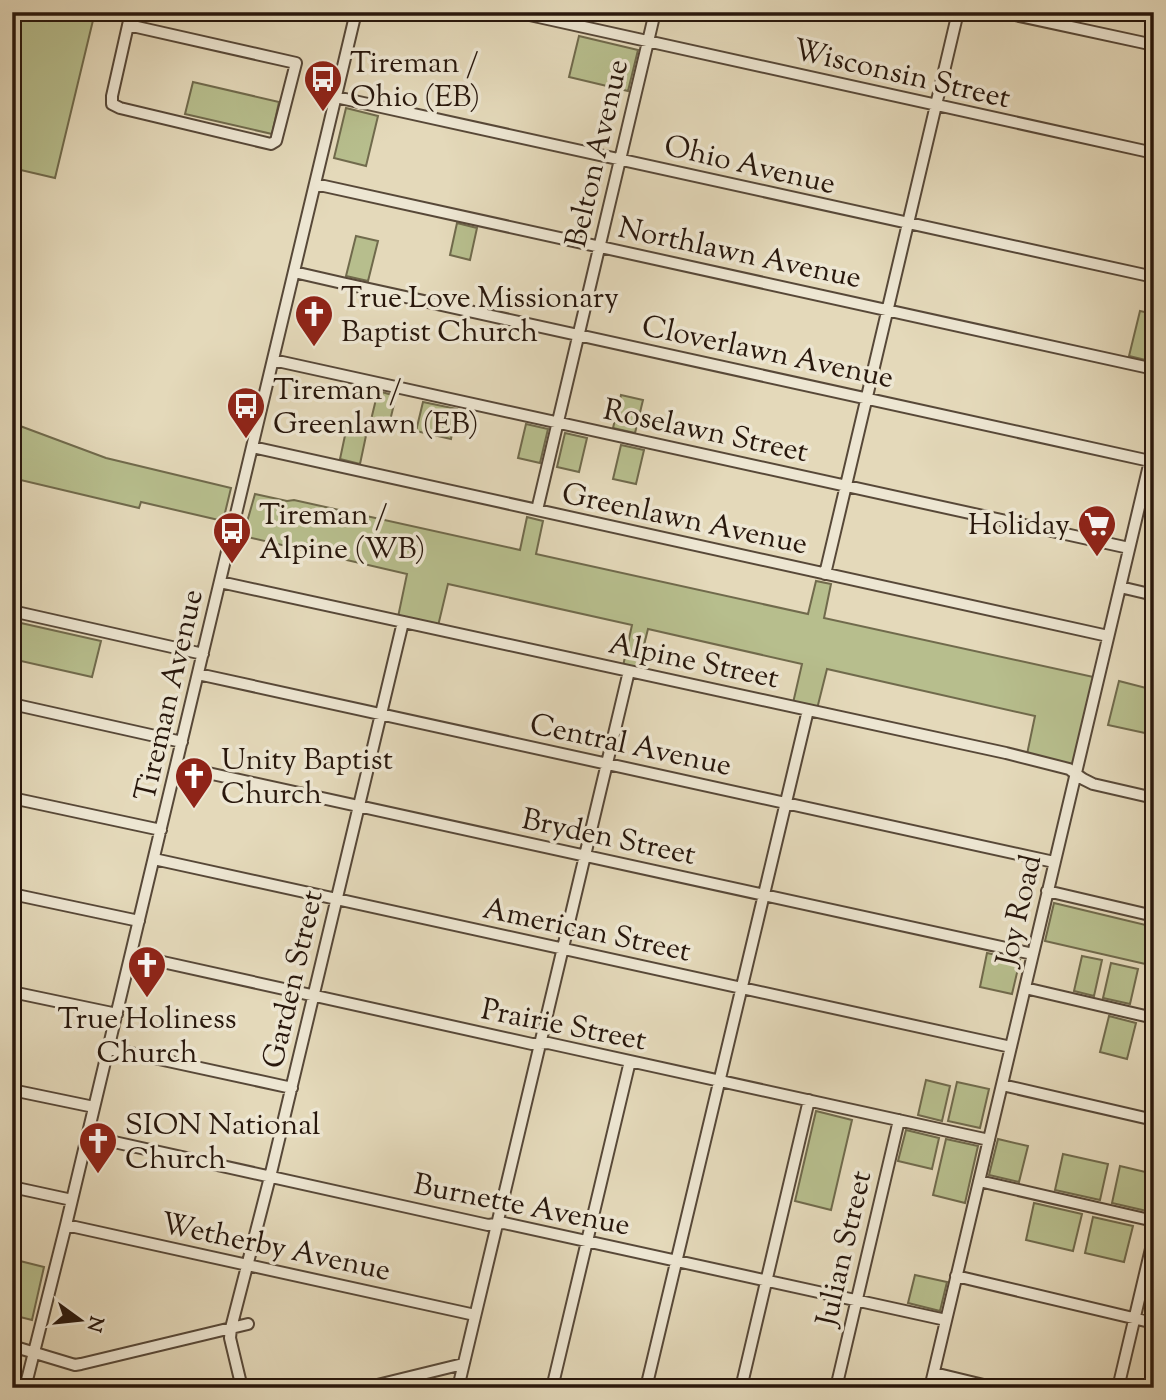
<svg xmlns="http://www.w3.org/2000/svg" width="1166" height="1400" viewBox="0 0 1166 1400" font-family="'Sorts Mill Goudy',serif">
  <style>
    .green { fill: #b7be8d; stroke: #706a4c; stroke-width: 2 }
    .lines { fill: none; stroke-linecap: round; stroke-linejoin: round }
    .minor-casing { stroke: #574838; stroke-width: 14 }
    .minor { stroke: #ede6d2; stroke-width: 10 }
    .labels { text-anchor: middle; stroke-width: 7; stroke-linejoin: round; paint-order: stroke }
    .poi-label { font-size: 30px; fill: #28170c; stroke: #ede6d2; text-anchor: start }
    .street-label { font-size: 30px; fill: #28170c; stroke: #ede6d2 }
  </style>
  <rect width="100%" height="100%" fill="#e4d9ba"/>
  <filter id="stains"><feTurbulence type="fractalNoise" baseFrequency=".00286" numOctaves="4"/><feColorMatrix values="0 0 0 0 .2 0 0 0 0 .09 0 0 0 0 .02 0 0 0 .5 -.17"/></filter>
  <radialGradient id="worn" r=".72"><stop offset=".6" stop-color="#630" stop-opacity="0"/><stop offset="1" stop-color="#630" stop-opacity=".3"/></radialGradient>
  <path class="green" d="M12,12H95L55,178L12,168Z
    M579,36L638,50L628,91L569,77Z
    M193,82L279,102L272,134L185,114Z
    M346,108L378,116L366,166L334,158Z
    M457,223L477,228L470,260L450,255Z
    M356,236L378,241L368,281L346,276Z
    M1140,311L1154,314V362L1129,356Z
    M378,391L396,396L388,429L370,424Z
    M621,395L643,400L635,433L613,428Z
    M423,402L457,409L451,439L416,431Z
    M12,423L106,458L231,488L223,521L141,502L139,508L12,478Z
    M526,424L548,429L540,463L518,458Z
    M347,426L367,431L360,464L340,459Z
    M565,433L587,438L579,472L557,467Z
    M621,445L644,450L636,484L613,479Z
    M255,494L287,501L294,500L520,550L527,517L543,521L536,554L808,614L816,581L831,584L824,618L1098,678L1076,770L1026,759L1035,716L827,669L817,709L793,703L802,664L648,629L638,669L623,666L632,625L448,584L438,626L398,617L407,574L243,536Z
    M12,621L101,641L92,677L12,659Z
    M1119,681L1154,690V735L1108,725Z
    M1054,903L1154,927V966L1045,941Z
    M987,953L1020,960L1012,994L980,987Z
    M1082,956L1102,960L1094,996L1074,991Z
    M1111,963L1138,969L1130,1004L1103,998Z
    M1109,1016L1136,1023L1127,1059L1100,1052Z
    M926,1080L950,1086L942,1121L918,1115Z
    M957,1082L989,1089L980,1128L948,1121Z
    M816,1111L852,1120L831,1210L795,1201Z
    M906,1130L939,1138L932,1169L898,1161Z
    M946,1139L978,1146L965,1203L933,1195Z
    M998,1139L1028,1146L1019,1182L989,1175Z
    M1063,1154L1108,1164L1100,1200L1055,1190Z
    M1120,1166L1154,1174V1199L1151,1212L1112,1203Z
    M1034,1203L1082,1214L1073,1251L1026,1240Z
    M1093,1217L1133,1226L1124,1262L1085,1253Z
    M12,1259L44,1267L32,1320L12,1315Z
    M915,1275L947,1282L940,1311L908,1303Z"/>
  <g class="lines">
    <defs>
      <path id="minor" d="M516,12L1154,153
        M1001,12L1154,45
        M128,25L296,63L276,141L271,144L120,108L112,104V96L131,12
        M336,97L1154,277
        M315,184L1154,369
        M294,272L342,283L1150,461
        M273,360L1129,548
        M252,447L1108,636
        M537,510L655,12
        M825,574L958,12
        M220,582L1006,753L1069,769L1083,779L1093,784L1154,798
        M1120,587L1154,595
        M12,611L203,654
        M198,674L1054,862
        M12,704L182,742
        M176,766L1033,954
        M12,798L161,830
        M154,859L1011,1047
        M1047,891L1154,916
        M12,894L139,921
        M131,955L532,1044L548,1043L989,1140
        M1025,988L1154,1018
        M12,992L117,1014
        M108,1048L292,1088
        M1002,1085L1154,1120
        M12,1090L94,1107
        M87,1136L488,1225L504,1223L946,1320
        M979,1181L1154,1221
        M12,1187L72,1200
        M66,1225L475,1315
        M956,1276L1154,1323
        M12,1346L75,1365L81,1364L248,1324
        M934,1373L996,1388
        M25,1388L66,1225L356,12
        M242,1388L230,1338L231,1328L270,1177L403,622
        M365,1388L463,1364
        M458,1388L629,671
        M552,1388L630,1061
        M646,1388L808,710
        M741,1388L809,1100
        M836,1388L899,1120
        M930,1388L1154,444
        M1118,1388L1154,1236"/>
    </defs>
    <use href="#minor" class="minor-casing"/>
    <use href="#minor" class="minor"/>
  </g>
  <defs>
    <symbol id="bus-pin" viewBox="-11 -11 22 30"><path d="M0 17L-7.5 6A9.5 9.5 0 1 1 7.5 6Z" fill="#8f2418" stroke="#ede6d2"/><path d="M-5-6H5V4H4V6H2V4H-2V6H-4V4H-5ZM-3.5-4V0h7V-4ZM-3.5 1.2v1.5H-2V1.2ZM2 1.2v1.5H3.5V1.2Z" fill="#fff"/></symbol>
    <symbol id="church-pin" viewBox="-11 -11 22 30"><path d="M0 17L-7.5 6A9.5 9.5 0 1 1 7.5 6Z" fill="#8f2418" stroke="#ede6d2"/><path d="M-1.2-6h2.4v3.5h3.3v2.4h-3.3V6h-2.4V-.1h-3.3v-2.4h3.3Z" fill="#fff"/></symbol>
    <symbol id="supermarket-pin" viewBox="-11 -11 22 30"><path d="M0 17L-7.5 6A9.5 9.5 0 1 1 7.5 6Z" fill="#8f2418" stroke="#ede6d2"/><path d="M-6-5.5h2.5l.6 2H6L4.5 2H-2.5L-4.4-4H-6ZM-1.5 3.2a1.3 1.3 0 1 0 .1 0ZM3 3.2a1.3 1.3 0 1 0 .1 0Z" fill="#fff"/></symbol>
  </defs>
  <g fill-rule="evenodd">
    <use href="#bus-pin" x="301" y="57" width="44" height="60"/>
    <use href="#church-pin" x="292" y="292" width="44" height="60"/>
    <use href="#bus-pin" x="224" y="384" width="44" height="60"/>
    <use href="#supermarket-pin" x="1075" y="502" width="44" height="60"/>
    <use href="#bus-pin" x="210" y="509" width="44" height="60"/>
    <use href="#church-pin" x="172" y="754" width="44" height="60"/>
    <use href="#church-pin" x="125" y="943" width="44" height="60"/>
    <use href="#church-pin" x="76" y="1119" width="44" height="60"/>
  </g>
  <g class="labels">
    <g class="poi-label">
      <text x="350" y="72">Tireman /<tspan x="350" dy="34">Ohio (EB)</tspan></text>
      <text x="341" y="307">True Love Missionary<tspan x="341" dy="34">Baptist Church</tspan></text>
      <text x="273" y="399">Tireman /<tspan x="273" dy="34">Greenlawn (EB)</tspan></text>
      <text x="259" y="524">Tireman /<tspan x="259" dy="34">Alpine (WB)</tspan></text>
      <text x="1070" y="534" text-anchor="end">Holiday</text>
      <text x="221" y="769">Unity Baptist<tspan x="221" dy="34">Church</tspan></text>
      <text x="147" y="1028" text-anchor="middle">True Holiness<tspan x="147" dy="34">Church</tspan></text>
      <text x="125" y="1134">SION National<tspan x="125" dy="34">Church</tspan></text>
    </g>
    <g class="street-label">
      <text transform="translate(902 73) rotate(13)" y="10">Wisconsin Street</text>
      <text transform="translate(596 153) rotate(-77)" y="10">Belton Avenue</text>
      <text transform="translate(750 164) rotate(13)" y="10">Ohio Avenue</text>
      <text transform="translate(740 252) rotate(12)" y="10">Northlawn Avenue</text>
      <text transform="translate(768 351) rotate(12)" y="10">Cloverlawn Avenue</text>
      <text transform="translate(706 430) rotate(12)" y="10">Roselawn Street</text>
      <text transform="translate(685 518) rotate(12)" y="10">Greenlawn Avenue</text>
      <text transform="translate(694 660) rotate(12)" y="10">Alpine Street</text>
      <text transform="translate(168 695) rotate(-77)" y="10">Tireman Avenue</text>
      <text transform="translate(631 744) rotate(12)" y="10">Central Avenue</text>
      <text transform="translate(609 836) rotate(12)" y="10">Bryden Street</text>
      <text transform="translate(1018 910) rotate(-77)" y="10">Joy Road</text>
      <text transform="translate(587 929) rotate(12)" y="10">American Street</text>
      <text transform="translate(292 979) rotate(-77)" y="10">Garden Street</text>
      <text transform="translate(564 1024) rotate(11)" y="10">Prairie Street</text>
      <text transform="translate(522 1204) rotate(11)" y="10">Burnette Avenue</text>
      <text transform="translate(276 1246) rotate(12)" y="10">Wetherby Avenue</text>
      <text transform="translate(843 1248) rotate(-77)" y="10">Julian Street</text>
    </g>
  </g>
  <rect width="1166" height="1400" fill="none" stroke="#e4d9ba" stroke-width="42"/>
  <rect x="14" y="14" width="1138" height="1372" fill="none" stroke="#28170c" stroke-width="3.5"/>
  <rect x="21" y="21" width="1124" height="1358" fill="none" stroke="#28170c" stroke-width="2"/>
  <g transform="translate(80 1320) rotate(105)" stroke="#ede6d2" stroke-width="5" paint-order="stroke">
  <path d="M0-5L12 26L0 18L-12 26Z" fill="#28170c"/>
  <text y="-10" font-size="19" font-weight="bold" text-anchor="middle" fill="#28170c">N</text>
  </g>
  <rect width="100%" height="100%" filter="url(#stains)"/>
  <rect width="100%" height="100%" fill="url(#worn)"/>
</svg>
